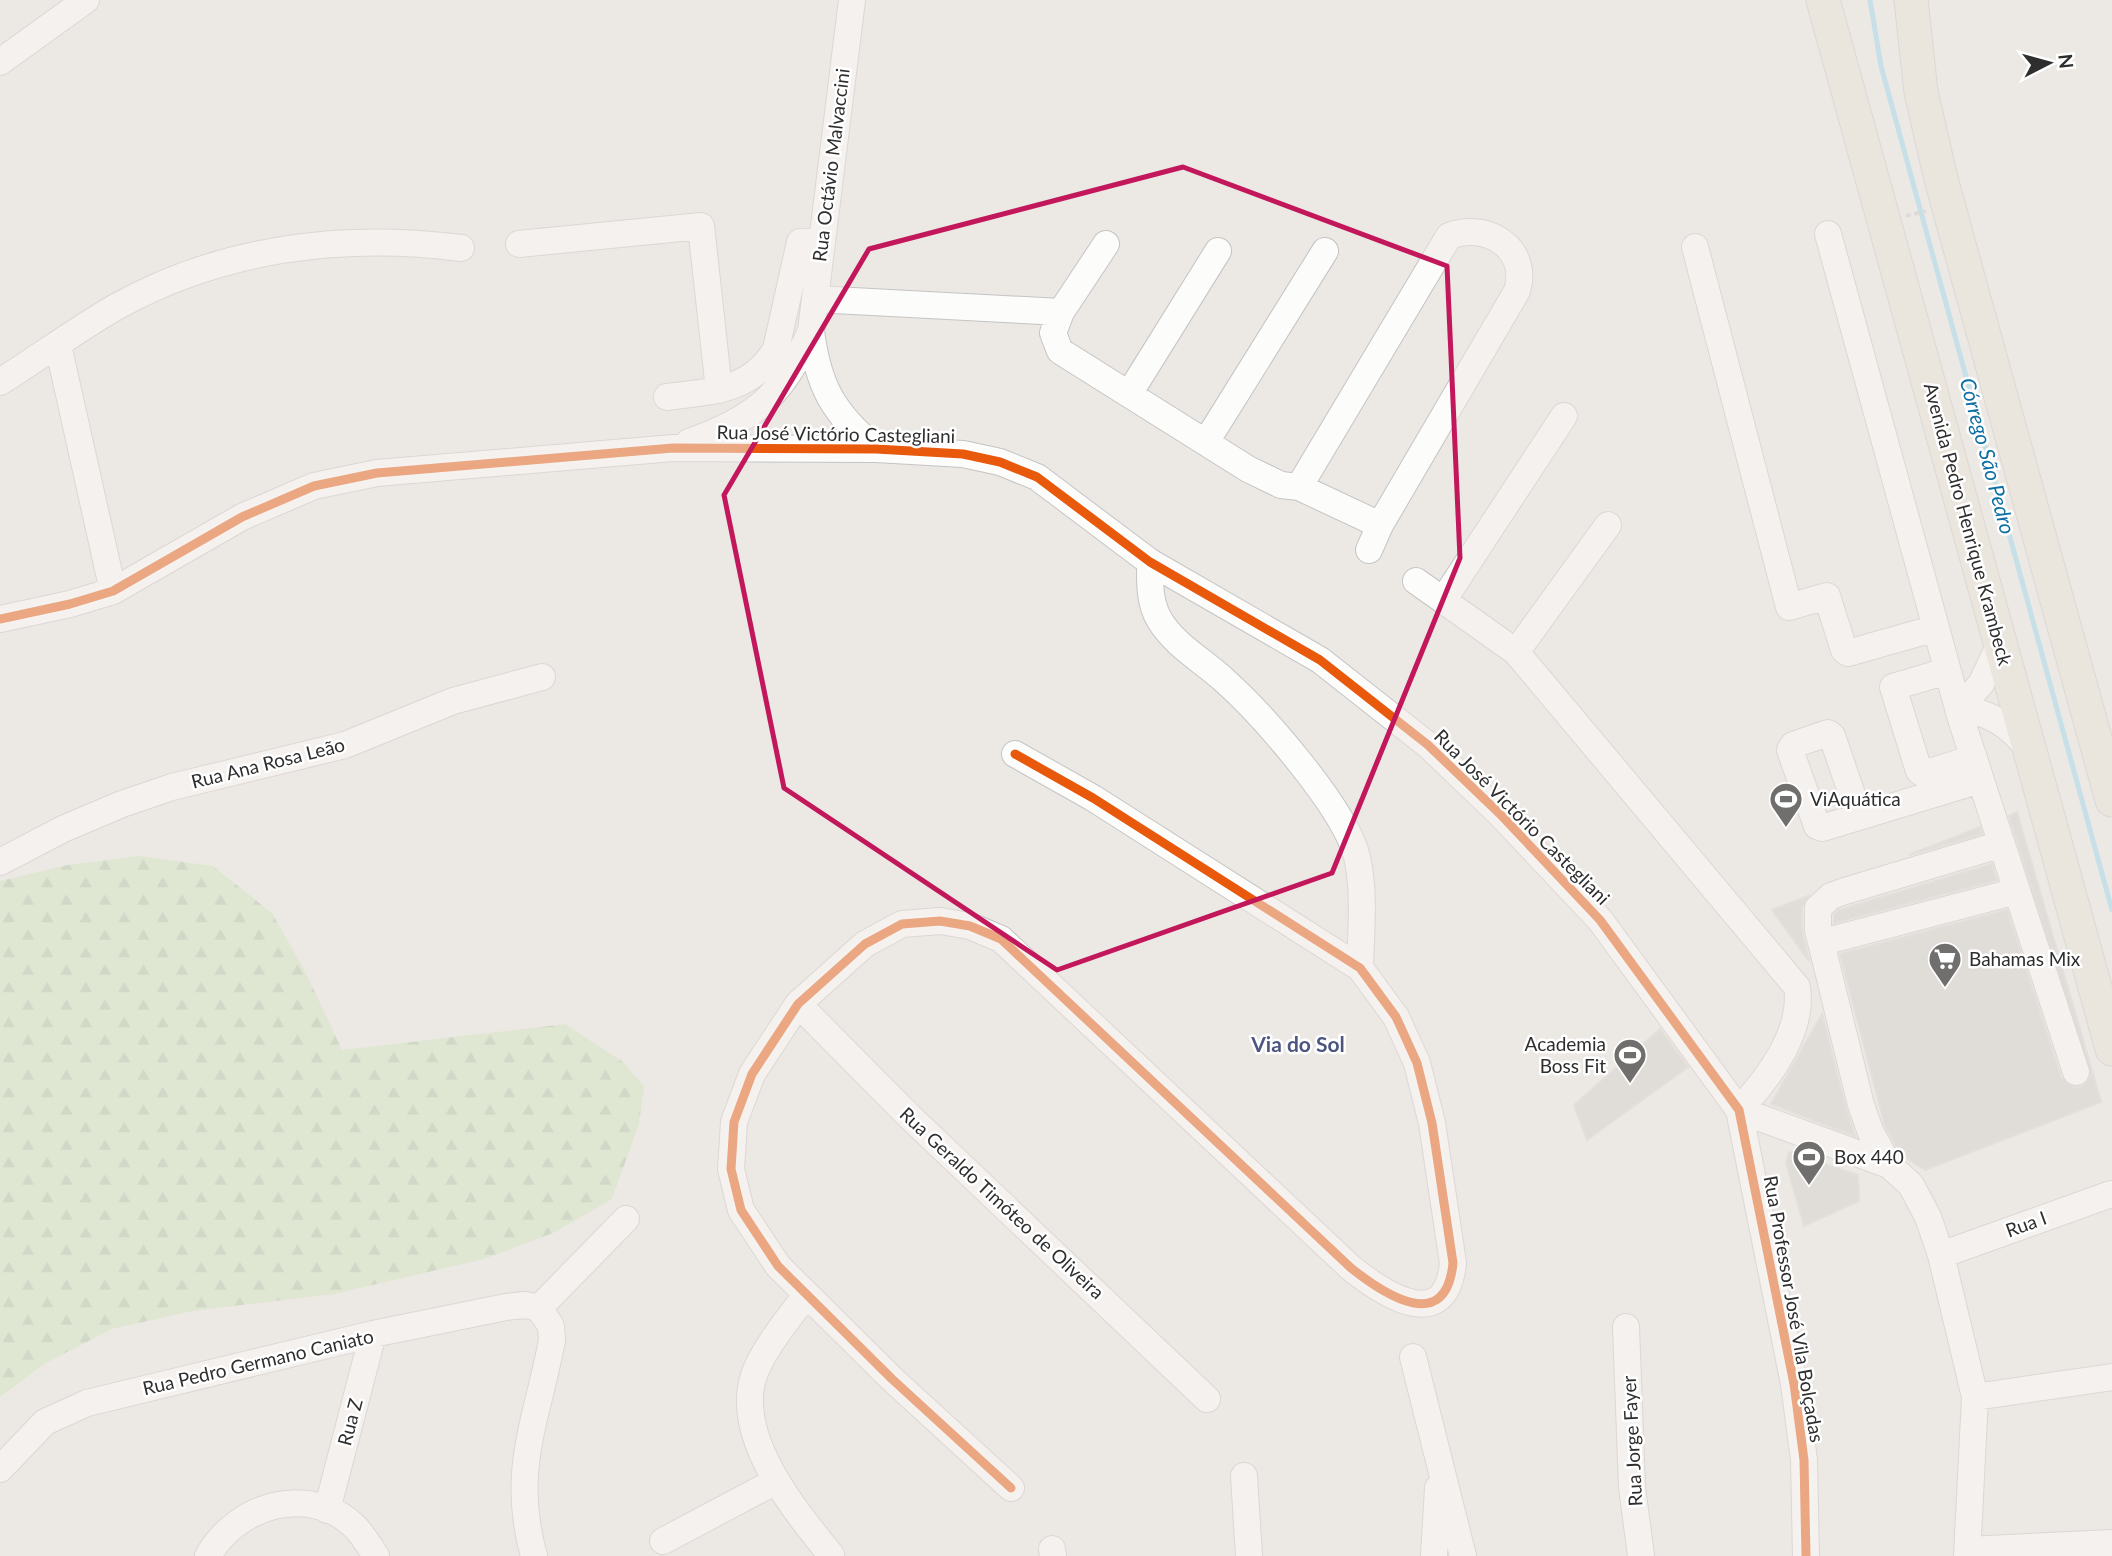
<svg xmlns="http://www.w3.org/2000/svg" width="2112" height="1556" viewBox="0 0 2112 1556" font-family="Lato,sans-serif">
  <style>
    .forest { fill: url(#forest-firs) }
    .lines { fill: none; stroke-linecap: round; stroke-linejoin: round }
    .stream { stroke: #99d6ec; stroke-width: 5 }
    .building { fill: #d1cecb; stroke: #d7d4d0; stroke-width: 2 }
    .minor-casing { stroke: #c5c4c5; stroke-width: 28 }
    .major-casing { stroke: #c6c5c4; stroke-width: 35 }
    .path { stroke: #c9c9c8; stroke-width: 3.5; stroke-dasharray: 5 3.5; stroke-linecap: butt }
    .minor { stroke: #fcfcfb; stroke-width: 26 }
    .major { stroke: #e8e4d6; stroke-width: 33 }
    .cycleway-casing { stroke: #fff; stroke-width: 13 }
    .cycleway { stroke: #e8590c; stroke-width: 9 }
    .marked { fill: none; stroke: #c2185b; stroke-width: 5; stroke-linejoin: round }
    .labels { text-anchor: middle; stroke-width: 5; stroke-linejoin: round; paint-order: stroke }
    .street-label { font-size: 19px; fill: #2e2e2e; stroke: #fff }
    .poi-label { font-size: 19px; fill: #2e2e2e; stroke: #fff; text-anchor: start }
    .water-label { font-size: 21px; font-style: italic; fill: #0d6fa3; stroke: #fff }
    .neighbourhood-label { font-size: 21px; font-weight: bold; fill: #4d5680; stroke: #fff }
  </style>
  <defs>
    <pattern id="forest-firs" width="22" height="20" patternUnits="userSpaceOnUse" patternTransform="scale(1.75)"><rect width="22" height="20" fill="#cee6be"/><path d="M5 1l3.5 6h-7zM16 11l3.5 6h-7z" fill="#b1c6a4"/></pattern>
  </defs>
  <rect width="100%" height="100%" fill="#ece8e4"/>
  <path class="forest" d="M139,856L213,866L272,913L306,973L342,1050L565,1024L623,1062L644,1086L639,1124L612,1199L553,1233L484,1259L334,1294L192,1311L112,1329L44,1364L0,1397V881L68,865Z"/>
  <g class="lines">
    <path class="stream" d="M1870,0L1881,66L2112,910"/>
  </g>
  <path class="building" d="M2017,812L2101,1102L1925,1170L1901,1155L1885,1126L1840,954L2007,910L2061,1077L2073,1087H2082L2091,1076L2009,816Z
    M1980,827L1982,834L1909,855Z
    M1992,864L1997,880L1834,923V915L1839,910Z
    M1808,896L1802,907V930L1809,961L1772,910Z
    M1822,1014L1846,1109L1855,1136L1771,1104Z
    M1660,1029L1688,1067L1587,1140L1574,1105Z
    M1789,1152L1858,1175L1859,1201L1804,1226L1786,1163Z"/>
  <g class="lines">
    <defs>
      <path id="minor" d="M852,0L811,331C818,386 833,413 876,449
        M0,62L86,0
        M1828,234L1961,719L2076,1072
        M519,244L701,226L719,390
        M1695,247L1789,607L1827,596L1844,650L1848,653L1936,628
        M815,299L1061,312L1053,333L1060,351L1248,469L1281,485L1299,487L1380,525L1369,550
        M1061,312L1106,244
        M58,345L113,591
        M0,382C38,358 76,330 116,307C221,248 343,233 461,248
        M1129,394L1218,251
        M667,397C712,391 750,392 776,349L800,242L822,241
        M689,442C757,418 781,396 811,331
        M1206,442L1325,251
        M1299,487L1449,236C1487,221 1530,249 1517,291L1380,525
        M1150,562C1150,581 1149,602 1159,619C1174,645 1202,660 1224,680C1262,714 1345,808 1357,857C1365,893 1361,932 1360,968
        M1416,581L1516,652L1797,987C1804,1031 1768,1079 1739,1110
        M1444,599L1564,416
        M0,619L70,604L113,591L242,517L314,486L377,473L673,448L876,449L963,454L1000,462L1037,477L1150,562L1320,660L1428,745L1500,814L1600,920L1739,1110L1794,1384L1804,1460L1806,1556
        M1516,652L1608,525
        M1947,671L1893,687L1919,771L1923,774L1974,758
        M1958,709C1989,711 2010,725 2029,750
        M1958,709L1981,684L2001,642
        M1859,815L1832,736L1828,733L1793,745L1790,750L1817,826L1822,828L1980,780
        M0,862L63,829L122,804L172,787L345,745L453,701L542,677
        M1823,942L2017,891
        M798,1004L910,1117L1207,1399
        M1739,1110L1889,1165L1911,1185L1928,1217L1941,1255L1975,1397L1967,1556
        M1889,1165L1871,1133L1861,1105L1818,930V908L1831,896L1845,891L2002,844
        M1941,1255L2111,1194
        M806,1295C789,1318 758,1355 752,1382C738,1442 796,1512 831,1555
        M539,1308L626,1219
        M1626,1327L1632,1487L1641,1556
        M1413,1357L1463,1556
        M1975,1397L2112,1377
        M0,1469L45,1422L87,1403L373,1334L506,1307L525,1305L539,1308
        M1244,1476L1249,1556
        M1011,1488L892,1379L778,1266L741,1210L731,1169L734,1122L752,1074L798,1004L865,944L902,924L940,921L970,926L1001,939L1351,1268C1385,1295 1446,1335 1453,1263L1432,1123L1417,1063L1396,1017L1360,968L1093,798L1015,754
        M327,1510L373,1334
        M663,1541L776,1481
        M1052,1549L1053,1556
        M1968,1550L2112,1543
        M208,1556C237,1504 312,1482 357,1529C364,1537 370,1547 376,1556
        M534,1556C510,1470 537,1421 552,1340L551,1326L539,1308
        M1434,1556L1438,1488"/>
      <path id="major" d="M1823,0L2112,1049
        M1911,0L1921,92L1941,179L2112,800"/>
    </defs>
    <use href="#minor" class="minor-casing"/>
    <use href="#major" class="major-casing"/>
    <path class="path" d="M1906,216L1926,211"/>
    <use href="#minor" class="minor"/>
    <use href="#major" class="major"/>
    <defs>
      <path id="cycleway" d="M0,619L70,604L113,591L242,517L314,486L377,473L673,448L876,449L963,454L1000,462L1037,477L1150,562L1320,660L1428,745L1500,814L1600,920L1739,1110L1794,1384L1804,1460L1806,1556
        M1011,1488L892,1379L778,1266L741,1210L731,1169L734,1122L752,1074L798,1004L865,944L902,924L940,921L970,926L1001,939L1351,1268C1385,1295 1446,1335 1453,1263L1432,1123L1417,1063L1396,1017L1360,968L1093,798L1015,754"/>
    </defs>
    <use href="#cycleway" class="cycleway-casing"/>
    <use href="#cycleway" class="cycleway"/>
  </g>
  <path d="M0 0H2112V1556H0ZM1183,167L1447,266L1460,558L1332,873L1057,970L784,788L724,495L869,249Z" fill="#ece8e4" fill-opacity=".55" fill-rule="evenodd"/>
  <path class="marked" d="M1183,167L1447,266L1460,558L1332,873L1057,970L784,788L724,495L869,249Z"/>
  <defs>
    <symbol id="stadium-pin" viewBox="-11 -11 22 30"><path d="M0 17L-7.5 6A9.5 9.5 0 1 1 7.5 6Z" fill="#706f6e" stroke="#fff"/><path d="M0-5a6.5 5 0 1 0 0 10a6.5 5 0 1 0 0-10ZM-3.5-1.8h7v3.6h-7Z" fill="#fff"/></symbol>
    <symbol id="supermarket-pin" viewBox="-11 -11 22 30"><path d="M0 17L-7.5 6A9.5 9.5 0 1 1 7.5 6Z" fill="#706f6e" stroke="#fff"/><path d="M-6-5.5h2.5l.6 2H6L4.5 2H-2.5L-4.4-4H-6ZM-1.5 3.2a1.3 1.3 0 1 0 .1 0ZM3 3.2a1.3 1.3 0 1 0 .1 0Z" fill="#fff"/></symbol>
  </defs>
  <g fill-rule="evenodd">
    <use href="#stadium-pin" x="1767" y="780" width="38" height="52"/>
    <use href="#supermarket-pin" x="1926" y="940" width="38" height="52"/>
    <use href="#stadium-pin" x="1611" y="1036" width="38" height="52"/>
    <use href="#stadium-pin" x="1790" y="1138" width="38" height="52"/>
  </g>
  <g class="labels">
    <g class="street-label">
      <text transform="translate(831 165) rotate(-83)" y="7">Rua Octávio Malvaccini</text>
      <text transform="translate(836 434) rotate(1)" y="7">Rua José Victório Castegliani</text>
      <text transform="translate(1968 524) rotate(75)" y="7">Avenida Pedro Henrique Krambeck</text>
      <text transform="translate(268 763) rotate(-14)" y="7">Rua Ana Rosa Leão</text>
      <text transform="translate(1522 817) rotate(45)" y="7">Rua José Victório Castegliani</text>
      <text transform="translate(1002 1203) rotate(43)" y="7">Rua Geraldo Timóteo de Oliveira</text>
      <text transform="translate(2026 1224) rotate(-20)" y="7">Rua I</text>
      <text transform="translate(1794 1309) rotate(80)" y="7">Rua Professor José Vila Bolçadas</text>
      <text transform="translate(258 1362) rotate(-13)" y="7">Rua Pedro Germano Caniato</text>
      <text transform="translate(350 1422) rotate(-75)" y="7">Rua Z</text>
      <text transform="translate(1632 1441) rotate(-93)" y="7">Rua Jorge Fayer</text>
    </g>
    <g class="poi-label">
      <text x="1810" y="806">ViAquática</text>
      <text x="1969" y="966">Bahamas Mix</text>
      <text x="1606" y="1051" text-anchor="end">Academia<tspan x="1606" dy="22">Boss Fit</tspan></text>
      <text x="1834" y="1164">Box 440</text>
    </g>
    <g class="water-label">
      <text transform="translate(1987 456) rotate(75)" y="7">Córrego São Pedro</text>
    </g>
    <g class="neighbourhood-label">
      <text x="1298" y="1052">Via do Sol</text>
    </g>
  </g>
  <g transform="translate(2049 63) rotate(84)" stroke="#ffffff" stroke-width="5" paint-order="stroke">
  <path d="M0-5L12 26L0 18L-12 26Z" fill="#2e2e2e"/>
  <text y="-10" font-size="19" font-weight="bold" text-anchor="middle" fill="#2e2e2e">N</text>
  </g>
</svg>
